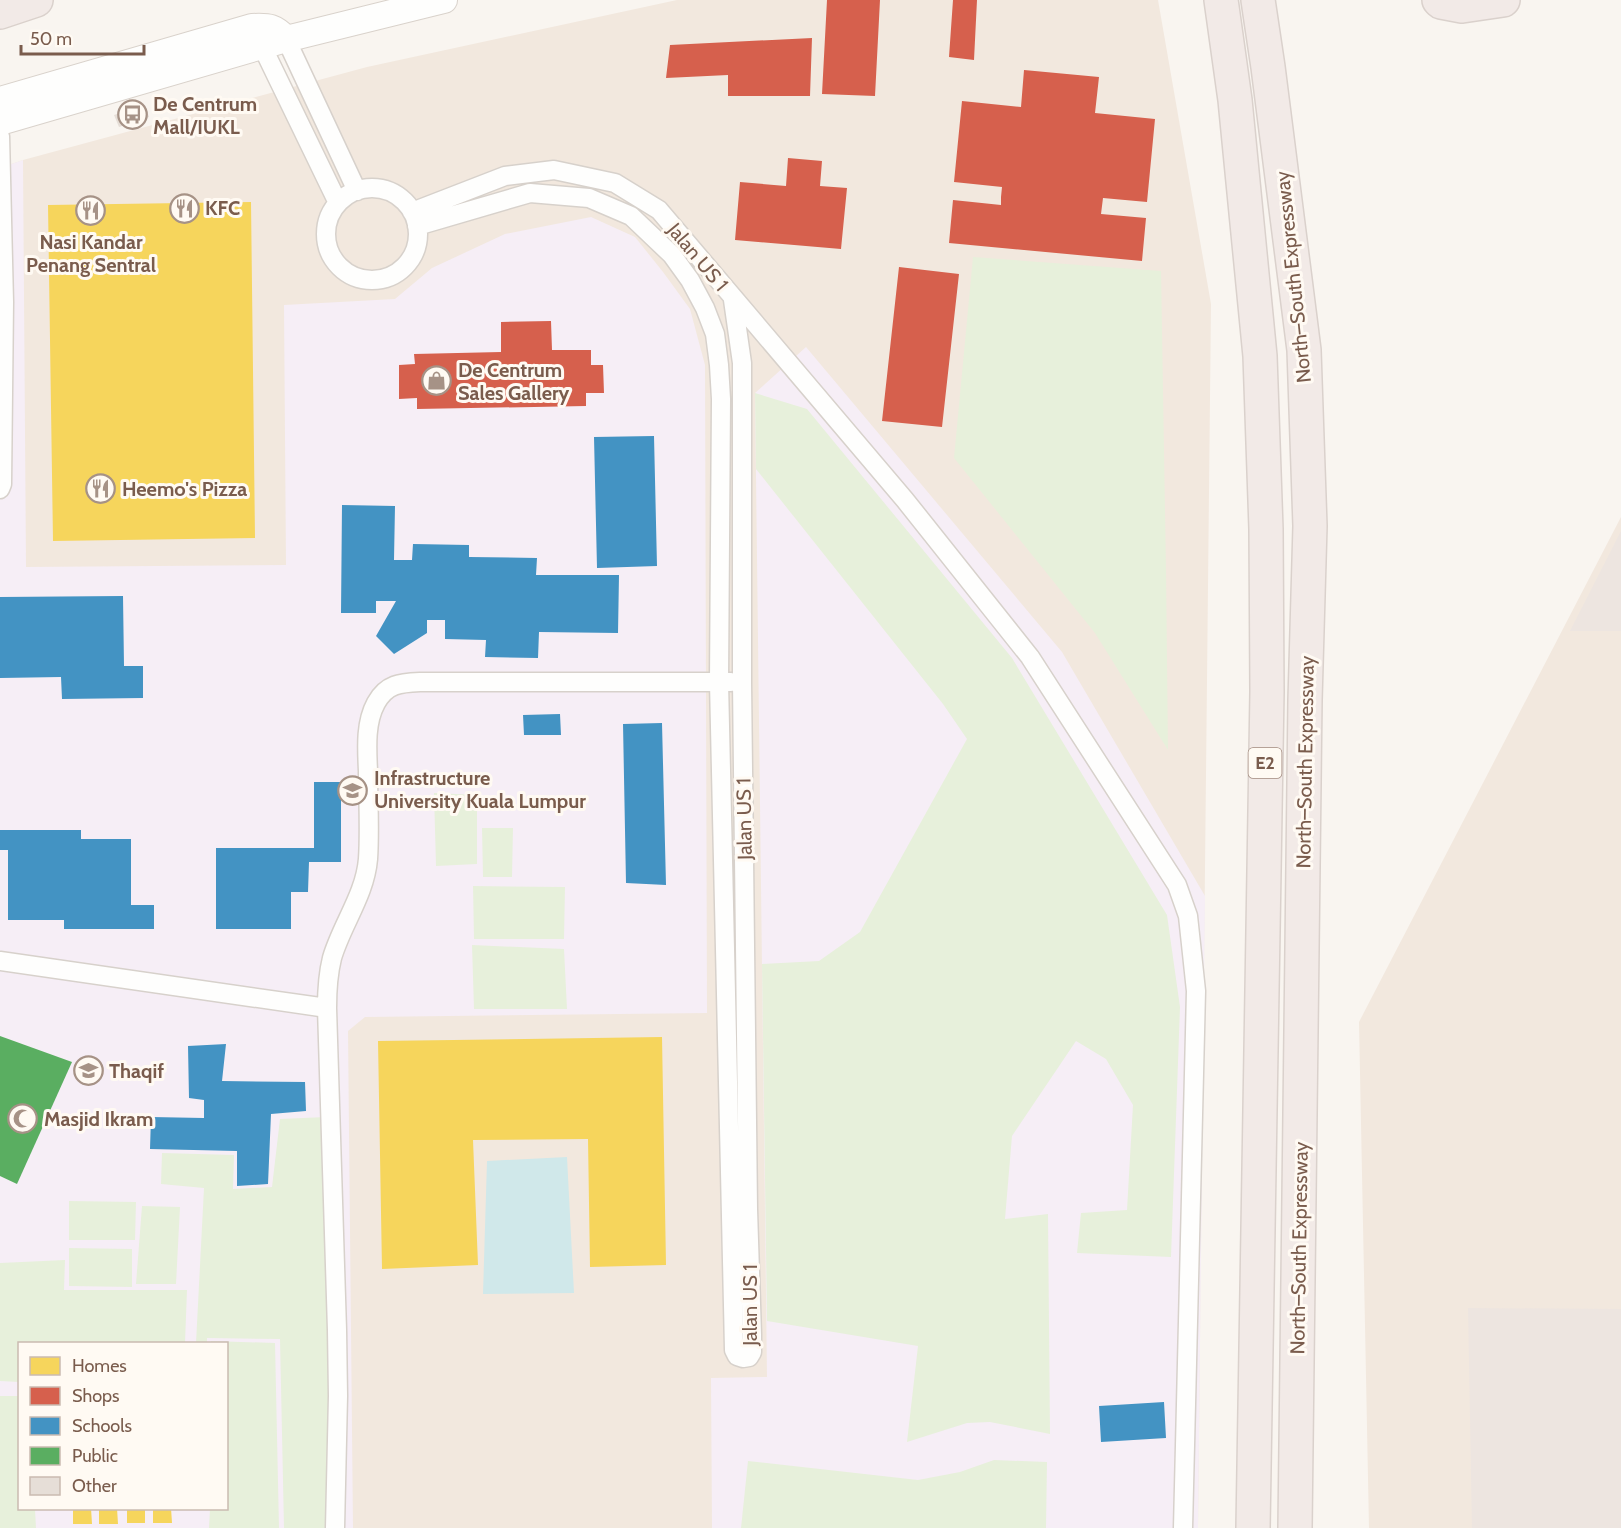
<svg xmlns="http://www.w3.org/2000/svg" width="1621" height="1528" viewBox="0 0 1621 1528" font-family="Cabin,sans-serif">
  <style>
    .residential { fill: #f2e8de; fill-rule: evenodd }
    .industrial { fill: #ede5e0 }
    .education { fill: #f6eef6; fill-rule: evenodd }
    .green { fill: #e7f0db }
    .water { fill: #d0e8ea }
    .homes { fill: #f6d55c }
    .shops { fill: #d6604d }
    .schools { fill: #4393c3 }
    .public { fill: #5aae61 }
    .building { fill: #e6ded7 }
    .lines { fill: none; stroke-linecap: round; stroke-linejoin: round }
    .street-casing { stroke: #d7d1cb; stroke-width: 21 }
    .secondary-casing { stroke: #d9d2cb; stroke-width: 28 }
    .highway-casing { stroke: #dad1cc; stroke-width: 36 }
    .street { stroke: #fefefd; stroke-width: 18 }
    .secondary { stroke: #fefefd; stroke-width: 26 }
    .highway { stroke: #f2eae7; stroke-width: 33 }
    .labels { text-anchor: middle; stroke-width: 6; stroke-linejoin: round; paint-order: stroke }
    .shield { fill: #fffaf3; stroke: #a28b7f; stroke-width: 1.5 }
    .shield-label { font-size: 18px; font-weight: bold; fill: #7a5c4d }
    .poi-label { font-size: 20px; font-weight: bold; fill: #7a5c4d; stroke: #fffaf3; text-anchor: start }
    .street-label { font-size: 20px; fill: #7a5c4d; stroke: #fffaf3 }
  </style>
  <rect width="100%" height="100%" fill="#f9f5f0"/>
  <path class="residential" d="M677,0H1158L1211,304L1198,1528H0V168L23,160L367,67ZM20,1344H226V1508H20Z
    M1621,517V1528H1369L1359,1022Z"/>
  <path class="industrial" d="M1621,531V631H1570Z
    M1468,1308L1621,1309V1528H1472Z"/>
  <path class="education" d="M23,160L26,567L286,565L284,305L395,299L432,268L505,234L591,217L635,237L663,272L690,309L705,365L707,1013L365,1017L348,1031L353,1528H0V168ZM20,1344H226V1508H20Z
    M806,347L1062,652L1205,896L1198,1528H712L711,1378L767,1377L755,393Z"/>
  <path class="green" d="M973,257L1161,271L1166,570L1168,750L1095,633L954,458Z
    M755,393L807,409L1012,658L1167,915L1180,1007L1171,1257L1077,1253L1081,1213L1127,1210L1133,1105L1106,1059L1076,1041L1012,1136L1005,1219L1048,1214L1050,1434L990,1422L967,1423L907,1442L918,1346L767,1321L762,964L819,961L860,932L967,739L943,704L756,469Z
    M434,793L477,795V864L436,866Z
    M482,828H513L512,877H483Z
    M473,886L565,887L564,939H474Z
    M472,945L564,949L567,1009H474Z
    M326,1117L332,1394L330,1528H284L280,1339L207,1338V1343H196L204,1188L161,1184L162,1153L234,1155L233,1189L272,1187L280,1119Z
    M69,1201L136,1202L135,1240H69Z
    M142,1206L180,1207L176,1284H136Z
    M69,1248L132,1249V1287L69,1286Z
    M65,1260L64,1290H187L185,1343L20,1344L19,1382L0,1381V1263Z
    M211,1341L275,1343L279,1528H209L210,1509L226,1508V1344L211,1343Z
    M0,1396H19L20,1508L35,1509L36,1528H0Z
    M994,1460L1047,1462L1046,1528H741L748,1461L918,1480L960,1472Z"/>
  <path class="water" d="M567,1157L574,1293L483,1294L487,1161Z"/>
  <path class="homes" d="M251,202L255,538L53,541L48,205Z
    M662,1037L666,1265L590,1267L588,1139L473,1140L478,1265L382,1269L378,1041Z
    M73,1508H91L92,1524H73Z
    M99,1508H117L118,1524H99Z
    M127,1508H145V1523H127Z
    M153,1508H171L172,1523H153Z"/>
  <path class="shops" d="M827,0H880L875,96L822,94Z
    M953,0H977L974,60L949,57Z
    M812,38L810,96H728V75L666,78L670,45Z
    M1024,70L1099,77L1095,113L1155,119L1147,202L1103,198L1101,214L1146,218L1142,261L949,243L953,200L1001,205V197L1002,187L954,182L962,101L1021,107Z
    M788,158L822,161L820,186L847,188L841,249L735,240L740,182L786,186Z
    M899,267L959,274L942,427L882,421Z
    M551,321L552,350H591V365H603L604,393H586V406L417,409V398L399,399V365L415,364L414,354L501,352V322Z"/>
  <path class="schools" d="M654,436L657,566L597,568L594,437Z
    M342,505L395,506L394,560H412L413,544L469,545V557L537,558L536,575H619L618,633L539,632L538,658L485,657L486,640L445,639V620H427V633L394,654L376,636L396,601H376V613H341Z
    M123,596L124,666H143V698L62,699L61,677L0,678V597Z
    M560,714L561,735H524L523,715Z
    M662,723L666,885L626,883L623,724Z
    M314,782H341V862H309L308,892H291V929H216V848H314Z
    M0,830H81V839H131V905H154V929H64V920H8V850H0Z
    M226,1044L222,1081L305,1082L306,1111L271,1114L268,1184L237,1186V1151L150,1149L151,1117L204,1118V1100L189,1098L188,1046Z
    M1164,1402L1166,1438L1101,1442L1099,1406Z"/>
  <path class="public" d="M0,1036L72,1062L17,1184L0,1176Z"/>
  <path class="building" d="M145,105L149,117L119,127L114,115Z"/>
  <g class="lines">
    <defs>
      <path id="street" d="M286,39L357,191
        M262,46L338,203
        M0,136L4,302L2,484L0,489
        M326 234a46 46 0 1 1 92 0a46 46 0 1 1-92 0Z
        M412,212L505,176L554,170L615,183L659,210L905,500L1030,657L1177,885L1188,916L1196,991L1183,1528
        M417,226L530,193L589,198L631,216L672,255L690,280L705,308L715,334L719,365L721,399L719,682L733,1305L734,1350L737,1356L743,1358L749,1357L752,1352V1335L748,1209L742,682V363L733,300
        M0,961L327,1008
        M335,1528L338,1396L337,1330L327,1008C327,992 328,974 332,958C342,924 365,895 368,859C370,830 368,800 368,771C367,749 365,723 376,703C387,683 401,683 422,682H731"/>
      <path id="secondary" d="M0,100L252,27C269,26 275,27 286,39
        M0,122L286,39L444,0"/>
      <path id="highway" d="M1221,0L1235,100L1260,356L1266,529L1267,692L1253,1528
        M1258,0L1268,67L1304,350L1310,526L1305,700L1295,1528
        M1439,0L1441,2L1462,6L1503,0
        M0,12L36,0"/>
    </defs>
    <use href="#street" class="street-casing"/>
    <use href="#secondary" class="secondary-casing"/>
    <use href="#highway" class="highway-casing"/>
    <use href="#street" class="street"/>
    <use href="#secondary" class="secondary"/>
    <use href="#highway" class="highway"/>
  </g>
  <defs>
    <symbol id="bus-ring" viewBox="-11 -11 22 22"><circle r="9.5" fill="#fffaf3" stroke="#a69286" stroke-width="1.5"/><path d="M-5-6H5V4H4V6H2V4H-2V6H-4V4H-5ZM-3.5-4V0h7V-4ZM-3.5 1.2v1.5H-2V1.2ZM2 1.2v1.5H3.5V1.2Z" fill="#a69286"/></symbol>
    <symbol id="restaurant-ring" viewBox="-11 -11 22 22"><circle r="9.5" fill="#fffaf3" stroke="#a69286" stroke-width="1.5"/><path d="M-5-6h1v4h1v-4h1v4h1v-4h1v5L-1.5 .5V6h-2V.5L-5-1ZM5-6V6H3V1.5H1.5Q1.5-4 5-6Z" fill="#a69286"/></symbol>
    <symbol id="shop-ring" viewBox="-11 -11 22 22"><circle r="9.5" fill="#fffaf3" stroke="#a69286" stroke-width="1.5"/><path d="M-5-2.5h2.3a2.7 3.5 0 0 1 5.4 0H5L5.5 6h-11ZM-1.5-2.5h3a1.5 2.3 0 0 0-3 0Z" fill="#a69286"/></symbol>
    <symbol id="university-ring" viewBox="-11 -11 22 22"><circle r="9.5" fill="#fffaf3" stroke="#a69286" stroke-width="1.5"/><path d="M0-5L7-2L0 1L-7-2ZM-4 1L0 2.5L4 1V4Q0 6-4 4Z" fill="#a69286"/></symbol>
    <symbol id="mosque-ring" viewBox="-11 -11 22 22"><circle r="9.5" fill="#fffaf3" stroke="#a69286" stroke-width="1.5"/><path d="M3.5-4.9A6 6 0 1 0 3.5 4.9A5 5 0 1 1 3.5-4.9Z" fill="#a69286"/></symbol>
  </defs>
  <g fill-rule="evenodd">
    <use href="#bus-ring" x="116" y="98" width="33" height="33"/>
    <use href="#restaurant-ring" x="168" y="192" width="33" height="33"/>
    <use href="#restaurant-ring" x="74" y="194" width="33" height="33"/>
    <use href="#shop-ring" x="420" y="364" width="33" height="33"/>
    <use href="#restaurant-ring" x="84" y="472" width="33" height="33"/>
    <use href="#university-ring" x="336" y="774" width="33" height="33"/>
    <use href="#university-ring" x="72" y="1054" width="33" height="33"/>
    <use href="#mosque-ring" x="6" y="1102" width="33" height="33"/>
  </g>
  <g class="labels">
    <rect class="shield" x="1248.5" y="748" width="33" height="30" rx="4.5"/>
    <g class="shield-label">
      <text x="1265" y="769">E2</text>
    </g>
    <g class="poi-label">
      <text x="153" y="111">De Centrum<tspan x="153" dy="23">Mall/IUKL</tspan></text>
      <text x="205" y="215">KFC</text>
      <text x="91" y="249" text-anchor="middle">Nasi Kandar<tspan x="91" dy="23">Penang Sentral</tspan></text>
      <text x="458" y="377">De Centrum<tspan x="458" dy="23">Sales Gallery</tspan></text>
      <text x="122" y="496">Heemo's Pizza</text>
      <text x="374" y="785">Infrastructure<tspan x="374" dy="23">University Kuala Lumpur</tspan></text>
      <text x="109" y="1078">Thaqif</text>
      <text x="44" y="1126">Masjid Ikram</text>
    </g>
    <g class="street-label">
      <text transform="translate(698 257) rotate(50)" y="7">Jalan US 1</text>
      <text transform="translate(1293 277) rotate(-96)" y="7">North–South Expressway</text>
      <text transform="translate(1305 762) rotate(-89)" y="7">North–South Expressway</text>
      <text transform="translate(744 819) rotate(-91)" y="7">Jalan US 1</text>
      <text transform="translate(1299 1248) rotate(-89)" y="7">North–South Expressway</text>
      <text transform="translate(750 1305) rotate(-90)" y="7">Jalan US 1</text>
    </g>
  </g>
  <rect x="18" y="1342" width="210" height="168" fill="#fffaf3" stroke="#cabbb1" stroke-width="1.5"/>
  <rect x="30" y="1357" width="30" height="18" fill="#f6d55c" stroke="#cabbb1" stroke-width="1.5"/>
  <text x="72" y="1372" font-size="18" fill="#7a5c4d">Homes</text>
  <rect x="30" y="1387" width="30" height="18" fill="#d6604d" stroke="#cabbb1" stroke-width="1.5"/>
  <text x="72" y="1402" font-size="18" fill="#7a5c4d">Shops</text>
  <rect x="30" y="1417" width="30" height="18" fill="#4393c3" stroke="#cabbb1" stroke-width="1.5"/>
  <text x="72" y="1432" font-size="18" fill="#7a5c4d">Schools</text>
  <rect x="30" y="1447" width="30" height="18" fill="#5aae61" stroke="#cabbb1" stroke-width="1.5"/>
  <text x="72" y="1462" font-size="18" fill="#7a5c4d">Public</text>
  <rect x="30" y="1477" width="30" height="18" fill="#e6ded7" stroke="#cabbb1" stroke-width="1.5"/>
  <text x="72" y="1492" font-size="18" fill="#7a5c4d">Other</text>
  <path d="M21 45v9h123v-9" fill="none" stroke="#7a5c4d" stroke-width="3"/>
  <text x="30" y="45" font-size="18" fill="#7a5c4d" stroke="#fffaf3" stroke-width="4.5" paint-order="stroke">50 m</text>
</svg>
